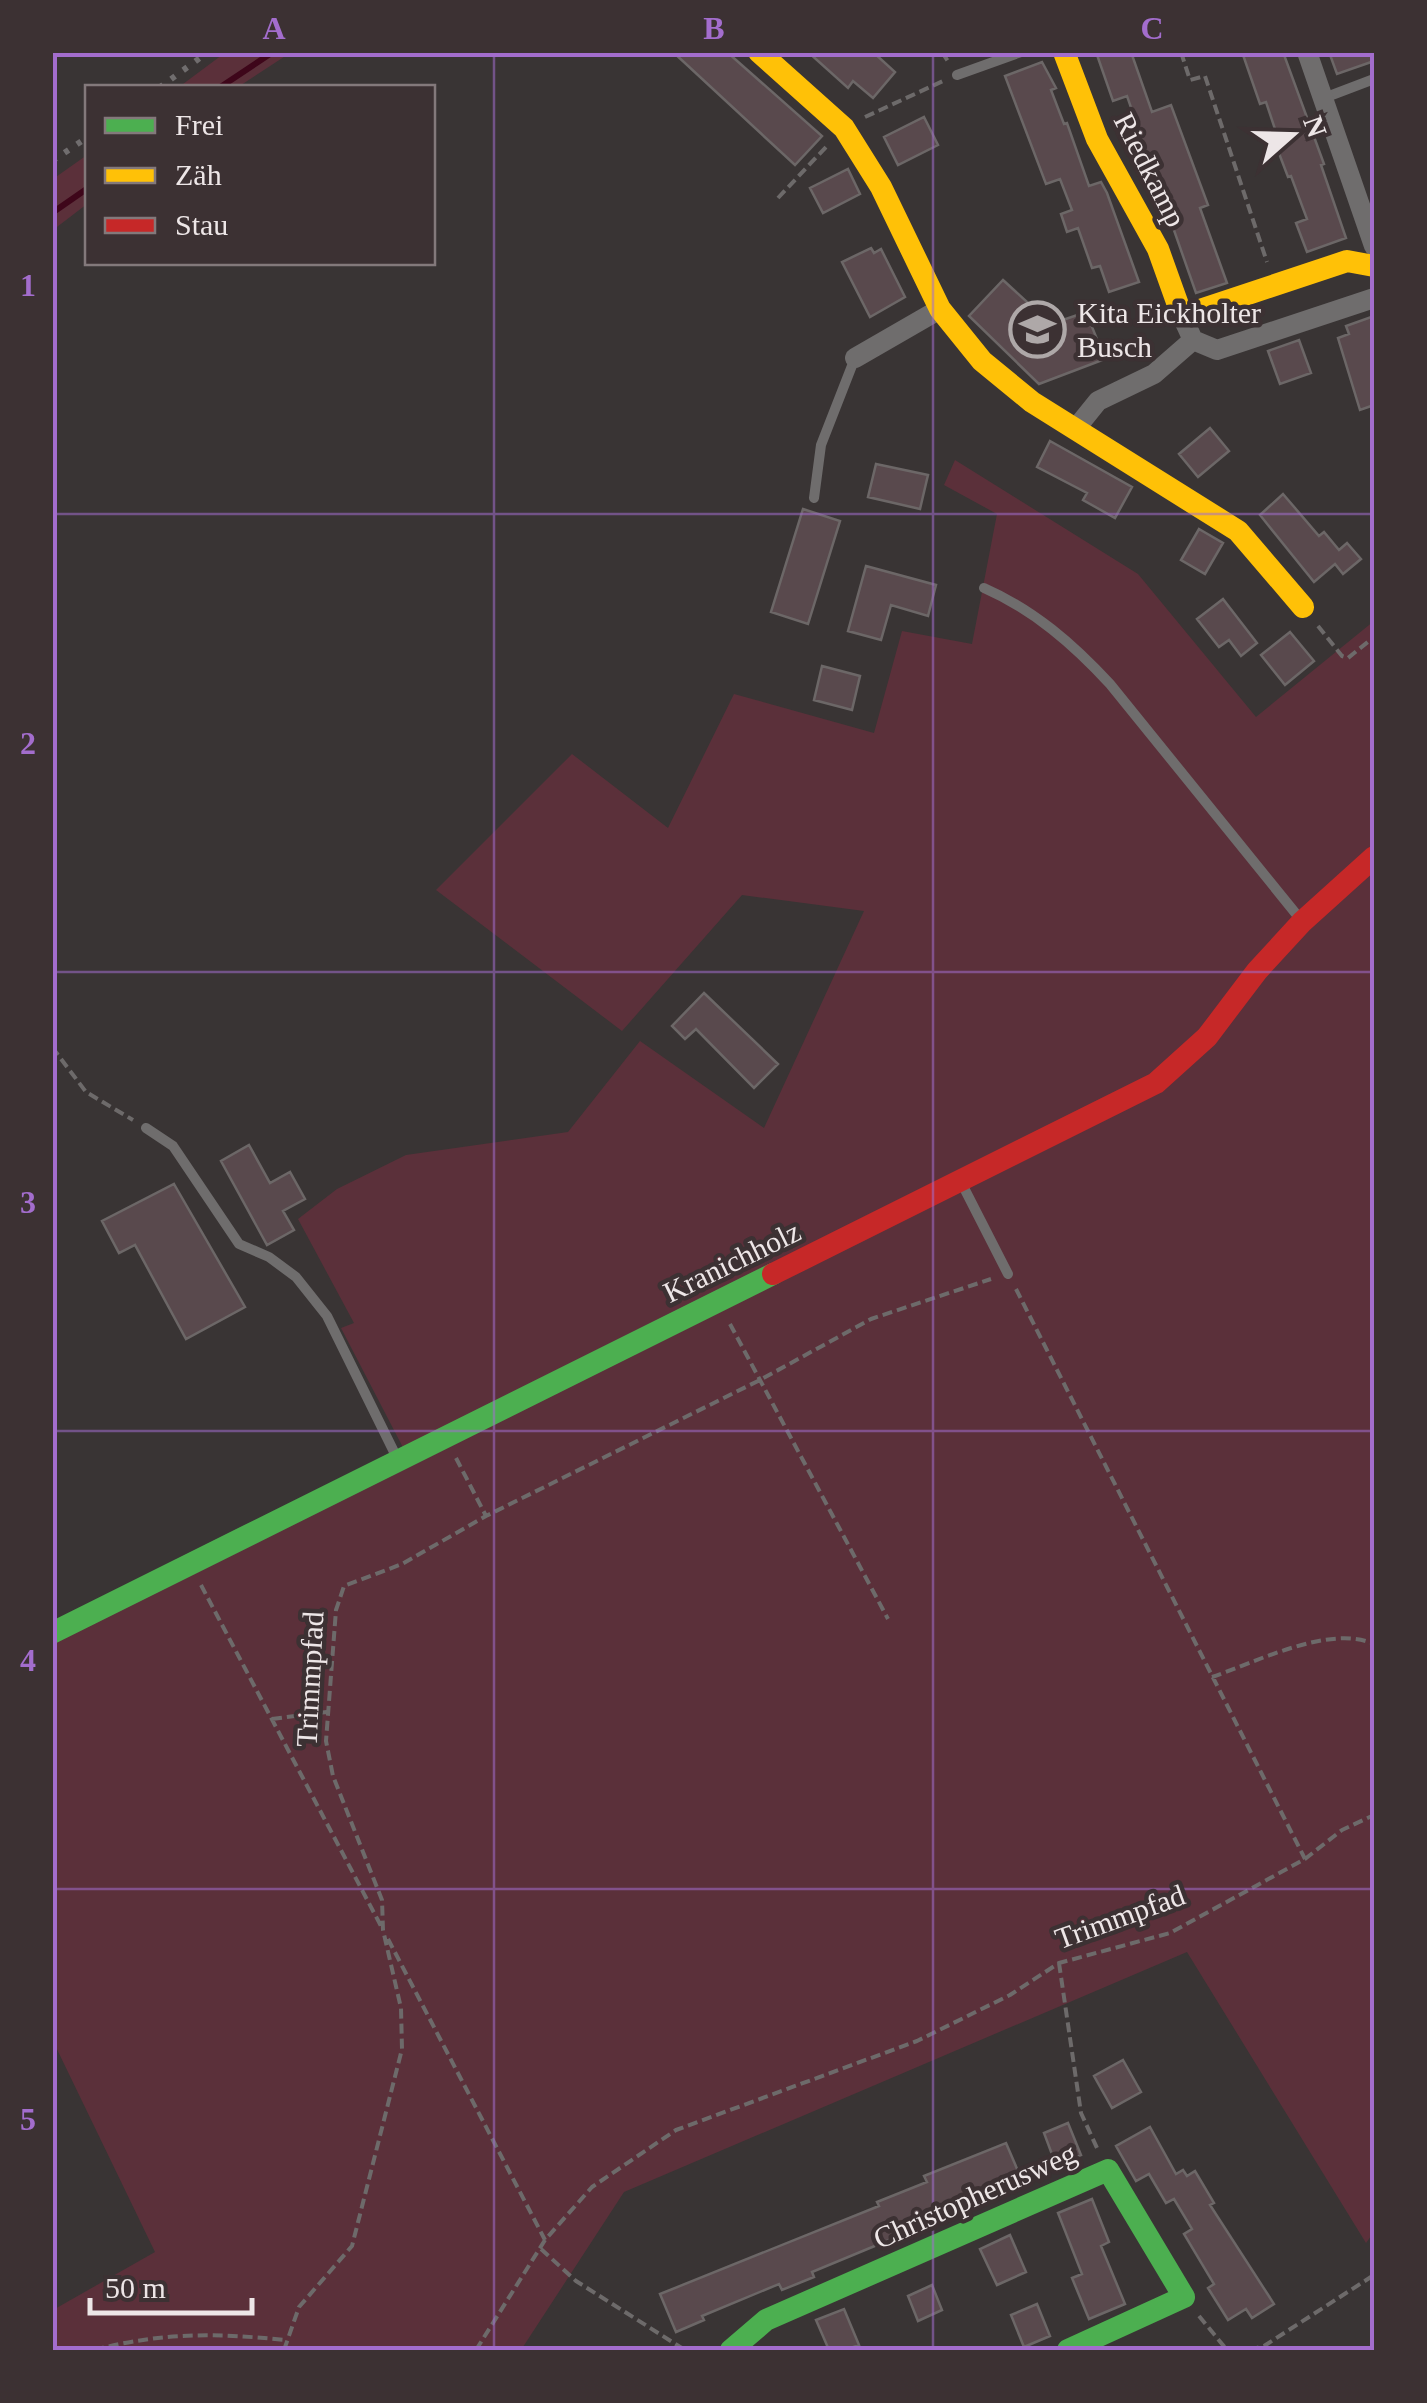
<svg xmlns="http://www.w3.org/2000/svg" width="1427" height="2403" viewBox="0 0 1427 2403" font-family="Georgia,serif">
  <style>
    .green { fill: #5b303a }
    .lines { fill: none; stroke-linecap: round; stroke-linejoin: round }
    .stream { stroke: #3e061a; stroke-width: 6 }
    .building { fill: #59494d; stroke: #6c6767; stroke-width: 2.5 }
    .path { stroke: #6d6a6a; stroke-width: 4; stroke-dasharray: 10 5; stroke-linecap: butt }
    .lane { stroke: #6f6d6d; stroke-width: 10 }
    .street { stroke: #6f6d6d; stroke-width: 20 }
    .fast { stroke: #4caf50; stroke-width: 22 }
    .slow { stroke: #ffc107; stroke-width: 22 }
    .jam { stroke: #c62828; stroke-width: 22 }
    .rail { stroke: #706d6e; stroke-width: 6; stroke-dasharray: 5 10; stroke-linecap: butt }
    .grid { fill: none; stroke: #a36dcd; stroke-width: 2.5; stroke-opacity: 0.55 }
    .labels { text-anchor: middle; stroke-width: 9; stroke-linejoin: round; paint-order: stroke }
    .street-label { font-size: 30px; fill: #ede6e7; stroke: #3c3133 }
    .poi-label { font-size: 30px; fill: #ede6e7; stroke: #3c3133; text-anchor: start }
    .neatline { fill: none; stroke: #a36dcd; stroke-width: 4 }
    .grid-label { font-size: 32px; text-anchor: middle; font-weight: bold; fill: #a36dcd }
  </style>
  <rect width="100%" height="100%" fill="#393434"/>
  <path class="green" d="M226,52H290V53L238,87H179Z
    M87,155V204L53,230V179Z
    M955,460L1138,574L1256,717L1374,621V2232L1366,2243L1187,1952L624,2192L521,2350H53V2310L155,2252L53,2041V1636L410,1461L341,1328L354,1323L298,1219L337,1189L406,1155L568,1132L640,1041L764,1128L864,911L742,895L622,1031L436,890L572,754L668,828L734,694L874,733L902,631L972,644L997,514L944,485Z"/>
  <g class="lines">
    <path class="stream" d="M219,88L273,52
      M52,213L88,188"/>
  </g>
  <path class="building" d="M673,52H727L822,136L795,165Z
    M808,52H873L895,72L873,98L853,81L848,88Z
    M1096,52H1131L1152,112L1171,105L1208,205L1200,208L1227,283L1196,293L1127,96L1113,101Z
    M1242,52H1283L1324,164L1321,165L1346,238L1307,252L1296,223L1307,219L1291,176L1288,177L1277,148L1281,147L1266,102L1260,104Z
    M1329,52H1374V61L1337,74Z
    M1042,62L1056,88L1051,90L1064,124L1067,123L1089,186L1101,182L1107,193L1139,282L1109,292L1100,266L1092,268L1078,228L1067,232L1061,214L1072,210L1060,179L1046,184L1005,76Z
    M924,117L938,145L898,165L884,137Z
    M848,169L860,194L823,213L810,188Z
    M871,248L874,253L881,249L905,297L870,317L842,262Z
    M1003,280L1051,324L1086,312L1105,359L1039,384L969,316Z
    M1374,316V405L1360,410L1338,338L1349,334L1346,326Z
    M1299,340L1311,373L1280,384L1268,351Z
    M1210,428L1229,451L1198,477L1179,454Z
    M1050,441L1132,487L1115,518L1083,500L1087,493L1037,467Z
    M876,464L928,475L920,509L868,497Z
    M1283,494L1319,536L1324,532L1339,550L1347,543L1361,559L1343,574L1335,564L1314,582L1260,515Z
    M803,509L840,521L808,624L771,612Z
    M1199,529L1223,543L1205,574L1181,560Z
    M866,566L936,585L928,616L891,605L881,640L848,631Z
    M1223,599L1257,643L1241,656L1229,640L1219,647L1197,619Z
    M1290,632L1314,661L1285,685L1261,655Z
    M822,666L860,676L852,710L814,700Z
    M704,993L778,1064L754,1088L696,1029L685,1039L672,1026Z
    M249,1145L270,1183L290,1172L305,1199L283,1211L294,1230L267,1245L221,1161Z
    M174,1184L245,1307L186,1339L135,1245L119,1253L102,1221Z
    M1123,2060L1141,2092L1112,2108L1094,2076Z
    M1068,2123L1081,2155L1056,2165L1044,2133Z
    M1150,2127L1176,2174L1183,2170L1187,2176L1195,2171L1214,2203L1210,2205L1274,2304L1252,2318L1246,2309L1228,2320L1208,2288L1214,2284L1184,2234L1192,2229L1174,2199L1166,2203L1149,2174L1136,2181L1116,2146Z
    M1006,2143L1021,2178L969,2199L970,2201L922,2223L923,2226L812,2272L814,2277L782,2290L779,2284L702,2316L704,2320L676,2332L660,2294L879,2206L877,2202L927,2182L924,2176Z
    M1092,2199L1109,2242L1101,2246L1125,2304L1089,2319L1072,2278L1082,2274L1058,2213Z
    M1010,2235L1026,2272L997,2285L980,2249Z
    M932,2285L942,2310L918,2321L908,2296Z
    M1037,2304L1050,2336L1024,2347L1011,2315Z
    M844,2309L859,2345L845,2350H829L816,2320Z"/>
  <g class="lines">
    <path class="path" d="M942,52L949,63
      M1181,52L1190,80L1205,76L1267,262
      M865,117L943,81
      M778,198L826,147
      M1318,626L1342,656L1348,658L1374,637
      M52,1047L86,1092L133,1120
      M1016,1289L1305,1859
      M730,1324L888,1619
      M456,1458L486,1516
      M201,1585L381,1926
      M1212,1677C1256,1662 1330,1624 1374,1644
      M272,1719L327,1712
      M388,1939L545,2240
      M1059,1963L1081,2113L1097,2148
      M541,2249L576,2281L685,2350
      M1199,2316L1227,2350
      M94,2350C164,2332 214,2333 286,2340
      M284,2350L299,2307L352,2246L402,2049L401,2008L383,1930L382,1900L333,1776L326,1741L336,1610L344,1586L402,1564L486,1516L760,1380L871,1319L991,1279
      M476,2350L545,2240L592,2187L676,2130L917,2041L1010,1995L1059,1963L1170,1933L1305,1859L1342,1830L1374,1815
      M1249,2350L1264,2346L1374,2275"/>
    <path class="lane" d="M957,75L1021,52
      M1324,98L1374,79
      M814,498L821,445L855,358
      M984,588C1034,610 1073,644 1110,684L1301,920
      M146,1128L173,1146L239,1244L269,1257L296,1277L327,1316L398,1460
      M961,1182L1008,1274"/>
    <path class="street" d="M1307,52L1374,246
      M1182,316L1193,340L1217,350L1374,298
      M855,358L940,309
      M1077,427L1098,401L1154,374L1193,340"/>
    <path class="fast" d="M52,1633L773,1274
      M731,2350L766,2320L1108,2170L1184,2297L1068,2350"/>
    <path class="slow" d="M759,52L844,128L881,187L940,309L982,361L1032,402L1238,531L1303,607
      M1064,52L1097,139L1158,249L1182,316L1347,261L1374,266"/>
    <path class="jam" d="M773,1274L1156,1083L1207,1037L1257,971L1302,922L1374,857"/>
    <path class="rail" d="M159,88L208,52
      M52,161L88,137"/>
  </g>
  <path class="grid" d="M494,52V2350M933,52V2350M52,514H1374M52,972H1374M52,1431H1374M52,1889H1374"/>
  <defs>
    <symbol id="school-ring" viewBox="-11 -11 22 22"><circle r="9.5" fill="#3c3133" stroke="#aea8a8" stroke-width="1.5"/><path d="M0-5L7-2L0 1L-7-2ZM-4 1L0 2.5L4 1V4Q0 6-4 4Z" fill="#aea8a8"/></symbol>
  </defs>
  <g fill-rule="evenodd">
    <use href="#school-ring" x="1006" y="298" width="63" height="63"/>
  </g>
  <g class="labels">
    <g class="street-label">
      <text transform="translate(1150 170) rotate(63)" y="10">Riedkamp</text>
      <text transform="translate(732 1262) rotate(-26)" y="10">Kranichholz</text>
      <text transform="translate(310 1679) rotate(-87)" y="10">Trimmpfad</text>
      <text transform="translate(1120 1917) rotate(-20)" y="10">Trimmpfad</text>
      <text transform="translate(975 2196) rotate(-24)" y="10">Christopherusweg</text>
    </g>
    <g class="poi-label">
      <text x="1077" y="323">Kita Eickholter<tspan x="1077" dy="34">Busch</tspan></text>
    </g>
  </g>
  <rect width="1427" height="2403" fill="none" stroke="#3c3133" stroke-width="110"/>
  <rect x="85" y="85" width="350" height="180" fill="#3c3133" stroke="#83797b" stroke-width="2.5"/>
  <rect x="105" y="118" width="50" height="15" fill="#4caf50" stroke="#83797b" stroke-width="2.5"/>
  <text x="175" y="135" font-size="30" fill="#ede6e7">Frei</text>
  <rect x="105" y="168" width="50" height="15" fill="#ffc107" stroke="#83797b" stroke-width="2.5"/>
  <text x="175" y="185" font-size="30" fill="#ede6e7">Zäh</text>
  <rect x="105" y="218" width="50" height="15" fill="#c62828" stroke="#83797b" stroke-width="2.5"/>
  <text x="175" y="235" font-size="30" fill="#ede6e7">Stau</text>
  <g transform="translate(1292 135) rotate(70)" stroke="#3c3133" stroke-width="8" paint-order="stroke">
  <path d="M0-8L18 38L0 25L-18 38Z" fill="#ede6e7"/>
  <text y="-15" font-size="28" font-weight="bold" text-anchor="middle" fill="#ede6e7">N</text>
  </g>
  <path d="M90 2298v15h162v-15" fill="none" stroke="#ede6e7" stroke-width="5"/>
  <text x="105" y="2298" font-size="30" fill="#ede6e7" stroke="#3c3133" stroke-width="8" paint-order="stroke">50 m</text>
  <rect x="55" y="55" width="1317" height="2293" class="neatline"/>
  <g class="grid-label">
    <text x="274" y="39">A</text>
    <text x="714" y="39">B</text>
    <text x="1152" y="39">C</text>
    <text x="28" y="296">1</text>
    <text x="28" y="754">2</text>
    <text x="28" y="1213">3</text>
    <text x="28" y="1671">4</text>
    <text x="28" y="2130">5</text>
  </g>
</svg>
